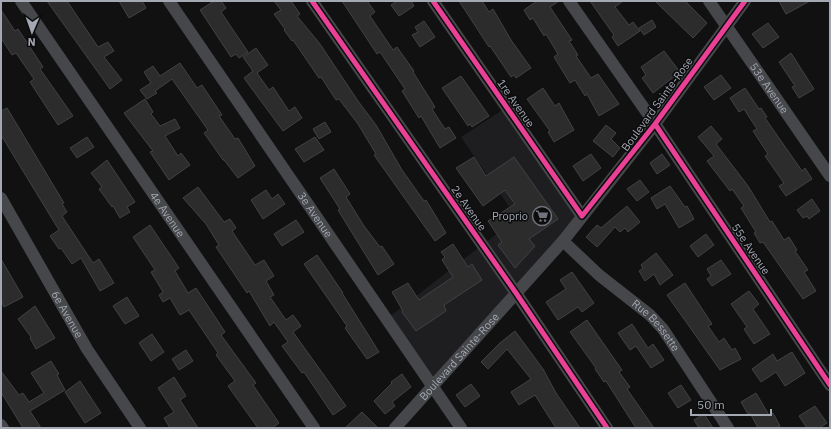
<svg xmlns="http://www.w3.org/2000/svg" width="831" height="429" viewBox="0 0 831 429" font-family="'IBM Plex Sans',sans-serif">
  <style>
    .built { fill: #1e1e20 }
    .building { fill: #2c2c2d; stroke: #414246 }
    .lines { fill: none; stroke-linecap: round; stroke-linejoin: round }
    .minor { stroke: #46474a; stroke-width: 12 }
    .cycleway-casing { stroke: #0c0c0d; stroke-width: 8 }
    .cycleway { stroke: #ea4096; stroke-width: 5 }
    .labels { text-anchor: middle; stroke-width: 3; stroke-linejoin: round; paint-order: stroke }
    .street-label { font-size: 11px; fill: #a3a8b3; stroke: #0c0c0d }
    .poi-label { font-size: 11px; fill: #a3a8b3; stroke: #0c0c0d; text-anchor: end }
  </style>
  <rect width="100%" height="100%" fill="#111112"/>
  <path class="built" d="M504,109L578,216L433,382L389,317L517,218L461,137Z"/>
  <path class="building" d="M47,1H67L98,47L108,42L114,51L104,57L122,80L110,89Z
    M119,1H142L146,8L129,18Z
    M214,1H221L226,8L221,12L248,52L239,58L236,54L231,57L200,10Z
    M274,1H291L300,14L297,16L320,44L358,101L376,125L402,170L424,201L426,200L446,233L435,241L374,155L376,154L358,124L339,99L336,100L321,77L319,78L293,40L292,41L284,30L285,29L274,14L281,10Z
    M342,1H367L375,12L370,16L393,50L397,47L414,71L413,72L435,107L432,109L445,129L449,127L456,138L440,148L421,116L419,118L402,91L405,89L380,52L377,54Z
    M397,1H411L414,6L399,16L391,5Z
    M459,1H482L489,12L493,9L511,40L531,68L516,78L514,75L511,77L490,46L489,47Z
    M537,1H559L550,7L572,40L569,41L578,55L576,56L591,78L598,74L619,104L599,116L587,94L585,96L575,80L570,83L554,57L558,54L546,34L544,36L533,18L530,20L524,10Z
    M590,1H623L615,7L629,25L633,22L640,31L618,46L612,37L614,35Z
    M655,1H685L707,23L693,38Z
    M779,1H810L786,14Z
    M1,10L15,31L18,29L43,67L40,69L73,116L58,125L30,82L34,79L16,53L12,55L1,38Z
    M652,20L656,27L644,35L639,28Z
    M424,21L435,37L420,47L412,35L418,32L415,27Z
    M768,23L779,37L763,48L752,34Z
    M256,48L268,65L257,73L269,90L273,87L289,111L295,107L302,118L283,131L244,78L253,71L243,57Z
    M664,51L680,72L653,93L642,78L646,75L641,67Z
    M791,53L814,89L799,98L792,87L795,86L779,62Z
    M180,63L197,88L202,85L222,115L219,116L235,139L238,138L255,166L238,178L224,160H223L204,133L208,130L172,79L155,91L157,93L147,99L140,90L151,83L144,72L153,66L160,76Z
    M721,75L731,88L714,100L704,87Z
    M461,76L489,116L472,127L470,124L468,126L442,88Z
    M543,88L555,106L559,103L574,130L554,142L548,132L550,131L527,99Z
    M745,88L759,109L761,108L767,117L765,118L802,171L805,168L812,179L786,196L779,186L784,183L765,156L768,154L753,131L757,129L744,109L739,112L730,98Z
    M145,99L153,112L151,114L160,126L175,119L180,128L165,136L178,156L181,153L190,165L169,180L150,152L153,151L124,113Z
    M7,108L64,203L62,204L67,212L62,216L93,263L99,259L114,283L100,291L81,258L72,264L61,248L59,249L50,236L59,230L1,135V111Z
    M325,122L331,132L319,139L313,129Z
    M606,125L616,133L611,139L620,148L613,157L593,141Z
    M711,126L722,139L716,144L748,186L770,222L772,221L784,240L789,237L797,250L795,251L808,270L804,272L816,291L803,299L763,242L760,243L754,233L756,232L741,208L744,206L732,189L730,191L707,161L714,156L698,137Z
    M87,137L94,147L77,158L70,148Z
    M315,137L324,150L304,162L295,149Z
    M591,154L601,168L583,181L573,166Z
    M662,154L670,165L657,174L650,163Z
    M474,157L486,176L514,157L558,219L529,239L535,246L515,268L498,245L502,242L488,221L515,204L505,190L483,206L456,168Z
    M107,160L135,202L127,207L130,212L120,218L113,206L112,207L99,189L102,187L91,173Z
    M334,169L350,194L346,197L364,226L380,247L382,246L394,264L378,275L338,210L340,209L320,178Z
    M640,180L649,192L637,201L627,189Z
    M670,186L685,207L687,206L694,219L679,228L665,204L657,209L651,198Z
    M198,187L224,222L230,219L236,228L232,231L255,265L264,260L274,276L266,281L274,295L270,297L286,320L293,315L301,326L293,332L346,406L333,415L304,372L302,373L282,346L288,342L274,322L270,326L249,291L247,293L216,247L219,245L206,224L183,198Z
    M266,190L272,199L278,194L285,204L263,219L251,200Z
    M812,199L820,211L809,219L807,216L803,218L797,210Z
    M627,206L640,222L628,232L625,228L620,232L615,227L597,247L586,237L597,225L601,228Z
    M296,220L304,232L282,246L274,234Z
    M150,225L179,268L175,271L188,293L196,288L225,332L221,335L256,383L253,385L279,423L272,428H258L228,386L235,381L216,355L218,353L189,310L180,315L170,298L163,302L159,295L163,292L151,272L155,270L133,237Z
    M706,234L714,245L698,257L690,246Z
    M453,244L468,267L472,264L482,280L444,305L446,311L416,331L402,312L403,311L392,292L408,283L419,300L453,277L442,260L445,257L441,252Z
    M656,253L673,275L660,285L654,274L645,281L639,271L643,268L641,265Z
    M317,255L343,293H342L379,352L367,359L345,328L347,326L304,264Z
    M1,259L23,297L4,307L1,301Z
    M721,260L731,274L712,286L707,279L711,276L707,269Z
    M572,272L594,303L582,312L578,307L558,320L546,302L566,289L560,280Z
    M685,283L712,324L708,326L719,342L724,338L732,350L735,348L741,359L720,370L667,295Z
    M749,291L759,304L753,309L770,334L754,344L744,329L747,327L731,304Z
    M127,297L139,316L125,324L113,306Z
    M35,306L55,338L36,349L30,338L31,337L18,319Z
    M587,320L622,370L619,372L630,387L627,389L654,428H636L606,381L604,382L595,369L596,368L570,332Z
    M632,324L648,348L653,344L664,360L651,368L636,346L630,350L618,333Z
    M515,331L543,369L556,393L580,428H556L535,395L519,405L511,392L531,379L507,349L488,369L481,362L500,343Z
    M152,334L164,352L151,361L139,343Z
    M186,350L193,361L179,370L172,359Z
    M792,352L805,373L785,386L776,372L761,382L752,369L773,354L777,361Z
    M51,361L59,374L57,375L65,390L30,411L41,428H23L1,392V371L19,395L23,393L29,402L44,393L31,373Z
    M402,374L411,387L392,402L395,406L385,414L374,401L392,383L391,382Z
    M174,377L186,396L180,400L198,428H170L164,418L174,412L158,388Z
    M80,381L101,413L85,423L65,392Z
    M471,384L480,396L465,407L456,395Z
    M681,385L691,400L678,408L668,393Z
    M756,393L769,415L773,413L780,426L775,428H758L750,413L748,414L741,402Z
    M815,406L827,423L819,428H807L799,416Z
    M362,412L378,428H345Z
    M704,414L713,428H699L694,420Z"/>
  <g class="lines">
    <g class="minor">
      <path id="s1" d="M21,1L314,428"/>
      <path id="s2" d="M169,1L461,428"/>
      <path d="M312,1L516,293L607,428"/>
      <path d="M433,1L582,216"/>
      <path d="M569,1L655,124L830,385"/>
      <path id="s3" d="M709,1L830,176"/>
      <path id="s4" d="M1,198L87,349L140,428"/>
      <path id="s5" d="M563,241L599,275L650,315L663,329L728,428"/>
      <path d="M1,425L3,428"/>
      <path id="s6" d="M395,428L563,241L655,124L745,1"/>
    </g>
    <defs>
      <path id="cycleway" d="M312,1L516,293L607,428
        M433,1L582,216L655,124L745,1
        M655,124L830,385"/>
    </defs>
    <use href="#cycleway" class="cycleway-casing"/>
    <use href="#cycleway" class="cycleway"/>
  </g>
  <defs>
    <symbol id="supermarket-ring" viewBox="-11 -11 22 22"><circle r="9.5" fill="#0c0c0d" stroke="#70737b" stroke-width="1.5"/><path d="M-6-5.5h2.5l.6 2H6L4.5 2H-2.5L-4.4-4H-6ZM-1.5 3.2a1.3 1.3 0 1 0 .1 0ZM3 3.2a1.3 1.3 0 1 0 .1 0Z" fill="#70737b"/></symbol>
  </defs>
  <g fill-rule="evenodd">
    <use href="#supermarket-ring" x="531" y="205" width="22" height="22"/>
  </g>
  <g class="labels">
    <g class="street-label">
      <text dy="4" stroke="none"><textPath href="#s3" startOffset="106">53e Avenue</textPath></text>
      <text transform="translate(516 103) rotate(55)" y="4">1re Avenue</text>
      <text transform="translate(657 104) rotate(-54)" y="4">Boulevard Sainte-Rose</text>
      <text transform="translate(469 208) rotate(55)" y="4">2e Avenue</text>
      <text dy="4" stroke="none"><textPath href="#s2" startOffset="259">3e Avenue</textPath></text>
      <text dy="4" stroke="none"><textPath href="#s1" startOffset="259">4e Avenue</textPath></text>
      <text transform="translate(751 249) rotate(56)" y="4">55e Avenue</text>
      <text dy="4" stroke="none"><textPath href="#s4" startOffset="134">6e Avenue</textPath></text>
      <text dy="4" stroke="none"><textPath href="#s5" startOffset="126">Rue Bessette</textPath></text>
      <text dy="4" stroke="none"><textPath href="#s6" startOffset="96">Boulevard Sainte-Rose</textPath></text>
    </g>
    <g class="poi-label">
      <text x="528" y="220">Proprio</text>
    </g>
  </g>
  <rect width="831" height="429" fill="none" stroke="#a3a8b3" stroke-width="4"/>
  <g transform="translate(32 32) rotate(182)" stroke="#0c0c0d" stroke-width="3" paint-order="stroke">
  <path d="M0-3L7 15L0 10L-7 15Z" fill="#a3a8b3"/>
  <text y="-6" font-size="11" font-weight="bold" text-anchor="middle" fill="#a3a8b3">N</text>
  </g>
  <path d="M691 409v6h80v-6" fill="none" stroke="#a3a8b3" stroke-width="2"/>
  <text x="697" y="409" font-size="12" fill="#a3a8b3" stroke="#0c0c0d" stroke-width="3" paint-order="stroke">50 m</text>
</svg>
